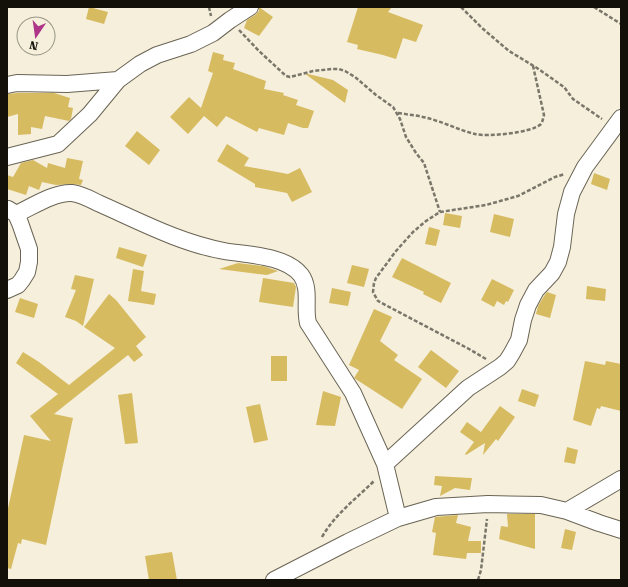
<svg xmlns="http://www.w3.org/2000/svg" width="628" height="587" viewBox="0 0 628 587" font-family="'Roboto Serif',serif">
  <style>
    .building { fill: #d7bb60 }
    .lines { fill: none; stroke-linecap: round; stroke-linejoin: round }
    .street-casing { stroke: #6a6454; stroke-width: 18 }
    .path { stroke: #7a766a; stroke-width: 2.5; stroke-dasharray: 4 2; stroke-linecap: butt }
    .street { stroke: #fff; stroke-width: 16 }
  </style>
  <rect width="100%" height="100%" fill="#f5efdc"/>
  <path class="building" d="M89,7L108,12L104,24L86,19Z
    M259,7L273,17L259,36L244,28L247,20L255,15L259,11Z
    M358,7H392L388,12L423,25L416,42L403,38L396,59L383,55L357,49L358,45L347,42Z
    M213,52L224,55L223,60L235,63L233,69L266,81L264,89L284,93L283,95L298,100L296,105L314,111L308,128H303L288,123L284,135L259,128L257,132L226,116L217,127L204,116L188,134L170,117L189,97L201,108L213,73L208,71Z
    M304,73L333,80L348,90L345,103Z
    M18,93H54L70,98L68,107L73,108L71,119L69,121L45,116L42,129L31,127V134L18,135V114L7,117V94Z
    M137,131L160,150L149,165L125,146Z
    M227,144L249,158L244,166L288,174L300,168L312,192L292,202L287,193L255,187V184L217,161Z
    M67,158L83,161L79,179L83,180L81,185L72,184L56,185L42,182L39,190L29,186L26,195L7,189V175L13,177L21,163L33,160L47,168L48,163L65,168Z
    M594,173L610,179L607,190L591,184Z
    M445,213L462,216L460,228L443,225Z
    M494,214L514,219L510,237L490,232Z
    M429,227L440,230L436,246L425,244Z
    M119,247L147,255L143,267L116,258Z
    M402,258L451,283L441,303L423,294L424,292L392,277Z
    M238,263L263,266L278,271L267,275L219,269Z
    M352,265L369,269L364,287L347,283Z
    M133,269L144,271L141,291L156,294L154,305L128,301Z
    M75,275L94,279L83,326L76,321L65,317L76,290L71,289Z
    M263,278L294,283L296,287L293,307L259,302Z
    M492,279L514,290L508,302L506,301L504,305L497,301L494,307L481,300Z
    M587,286L606,289L605,301L586,299Z
    M332,288L351,292L348,306L329,303Z
    M547,292L556,295L550,318L536,314L538,306L544,296Z
    M109,294L116,300L146,337L136,346L143,355L134,362L128,355L54,414L73,418L46,545L22,539L21,544L18,543L11,569L7,568V513L24,435L51,441L30,416L58,394L16,363L23,352L39,362L69,385L115,348L84,327Z
    M20,298L38,304L34,318L15,312Z
    M374,309L392,317L380,341L398,355L394,360L422,379L402,409L354,378L359,370L349,365Z
    M431,350L459,371L446,388L418,367Z
    M271,356H287V381H271Z
    M585,361L605,365L606,361L621,364V411L601,406L600,409L597,408L591,426L573,420Z
    M522,389L539,395L535,407L518,401Z
    M323,391L341,397L335,426L316,425Z
    M132,393L138,443L125,444L118,395Z
    M260,404L268,440L254,443L246,407Z
    M500,406L515,417L498,441L496,439L483,455L485,443L466,455L465,454L474,442L460,432L467,422L481,432Z
    M567,447L578,450L575,464L564,462Z
    M435,476L470,478H472L470,490L455,488L440,496L442,486L434,485Z
    M507,514H535V549L499,539L501,526L508,527Z
    M458,515L456,523L471,527L468,541H481V553H467L466,559L433,555L436,533L432,532L435,517Z
    M565,529L576,532L572,550L561,548Z
    M172,552L177,580H149L145,556Z"/>
  <g class="lines">
    <defs>
      <path id="street" d="M7,85L17,83L67,84L118,80
        M7,157L58,144L90,114L118,80L140,64L157,55L191,44L213,33L230,20L250,7
        M16,214C32,207 54,192 72,193C81,194 90,199 98,203C139,221 180,243 224,251C247,255 285,255 301,275C311,289 304,307 308,323L353,393L385,464L398,518
        M7,290L18,285L22,280L27,272L29,262V249L20,223L16,214L8,209
        M385,464L468,388L500,367L507,361L512,353L519,340L523,320L528,305L536,290L552,273L558,262L562,247L566,214L572,192L585,167L621,118
        M567,511L621,479
        M274,580L348,542L398,518L436,507L488,504L541,505L567,511L599,523L621,530"/>
    </defs>
    <use href="#street" class="street-casing"/>
    <path class="path" d="M209,7L211,16
      M461,7L482,28L509,51L537,68L564,87L573,99L602,119
      M594,7L621,24
      M239,30L259,51L286,76L290,77L313,71L332,69H339L345,71L355,77L376,95L393,107L400,119L406,137L416,153L424,163L440,212
      M398,113C411,115 424,116 437,121C450,125 462,131 475,134C487,137 532,133 541,124C543,121 543,118 544,115L533,66
      M486,359L469,349L393,309L378,301L373,292L374,283L376,278L396,251L413,232L426,221L440,212L486,205L518,196L555,177L565,174
      M322,537C335,514 356,499 374,481
      M478,580L481,570L487,519"/>
    <use href="#street" class="street"/>
  </g>
  <rect width="628" height="587" fill="none" stroke="#121009" stroke-width="16"/>
  <g transform="translate(36 36) rotate(193)"><circle r="19" fill="#f5efdc" stroke="#9a9688"/>
  <path d="M0-3L7 15L0 10L-7 15Z" fill="#ae3588"/>
  <text y="-6" font-size="11" font-weight="bold" text-anchor="middle" fill="#121009">N</text>
  </g>
</svg>
